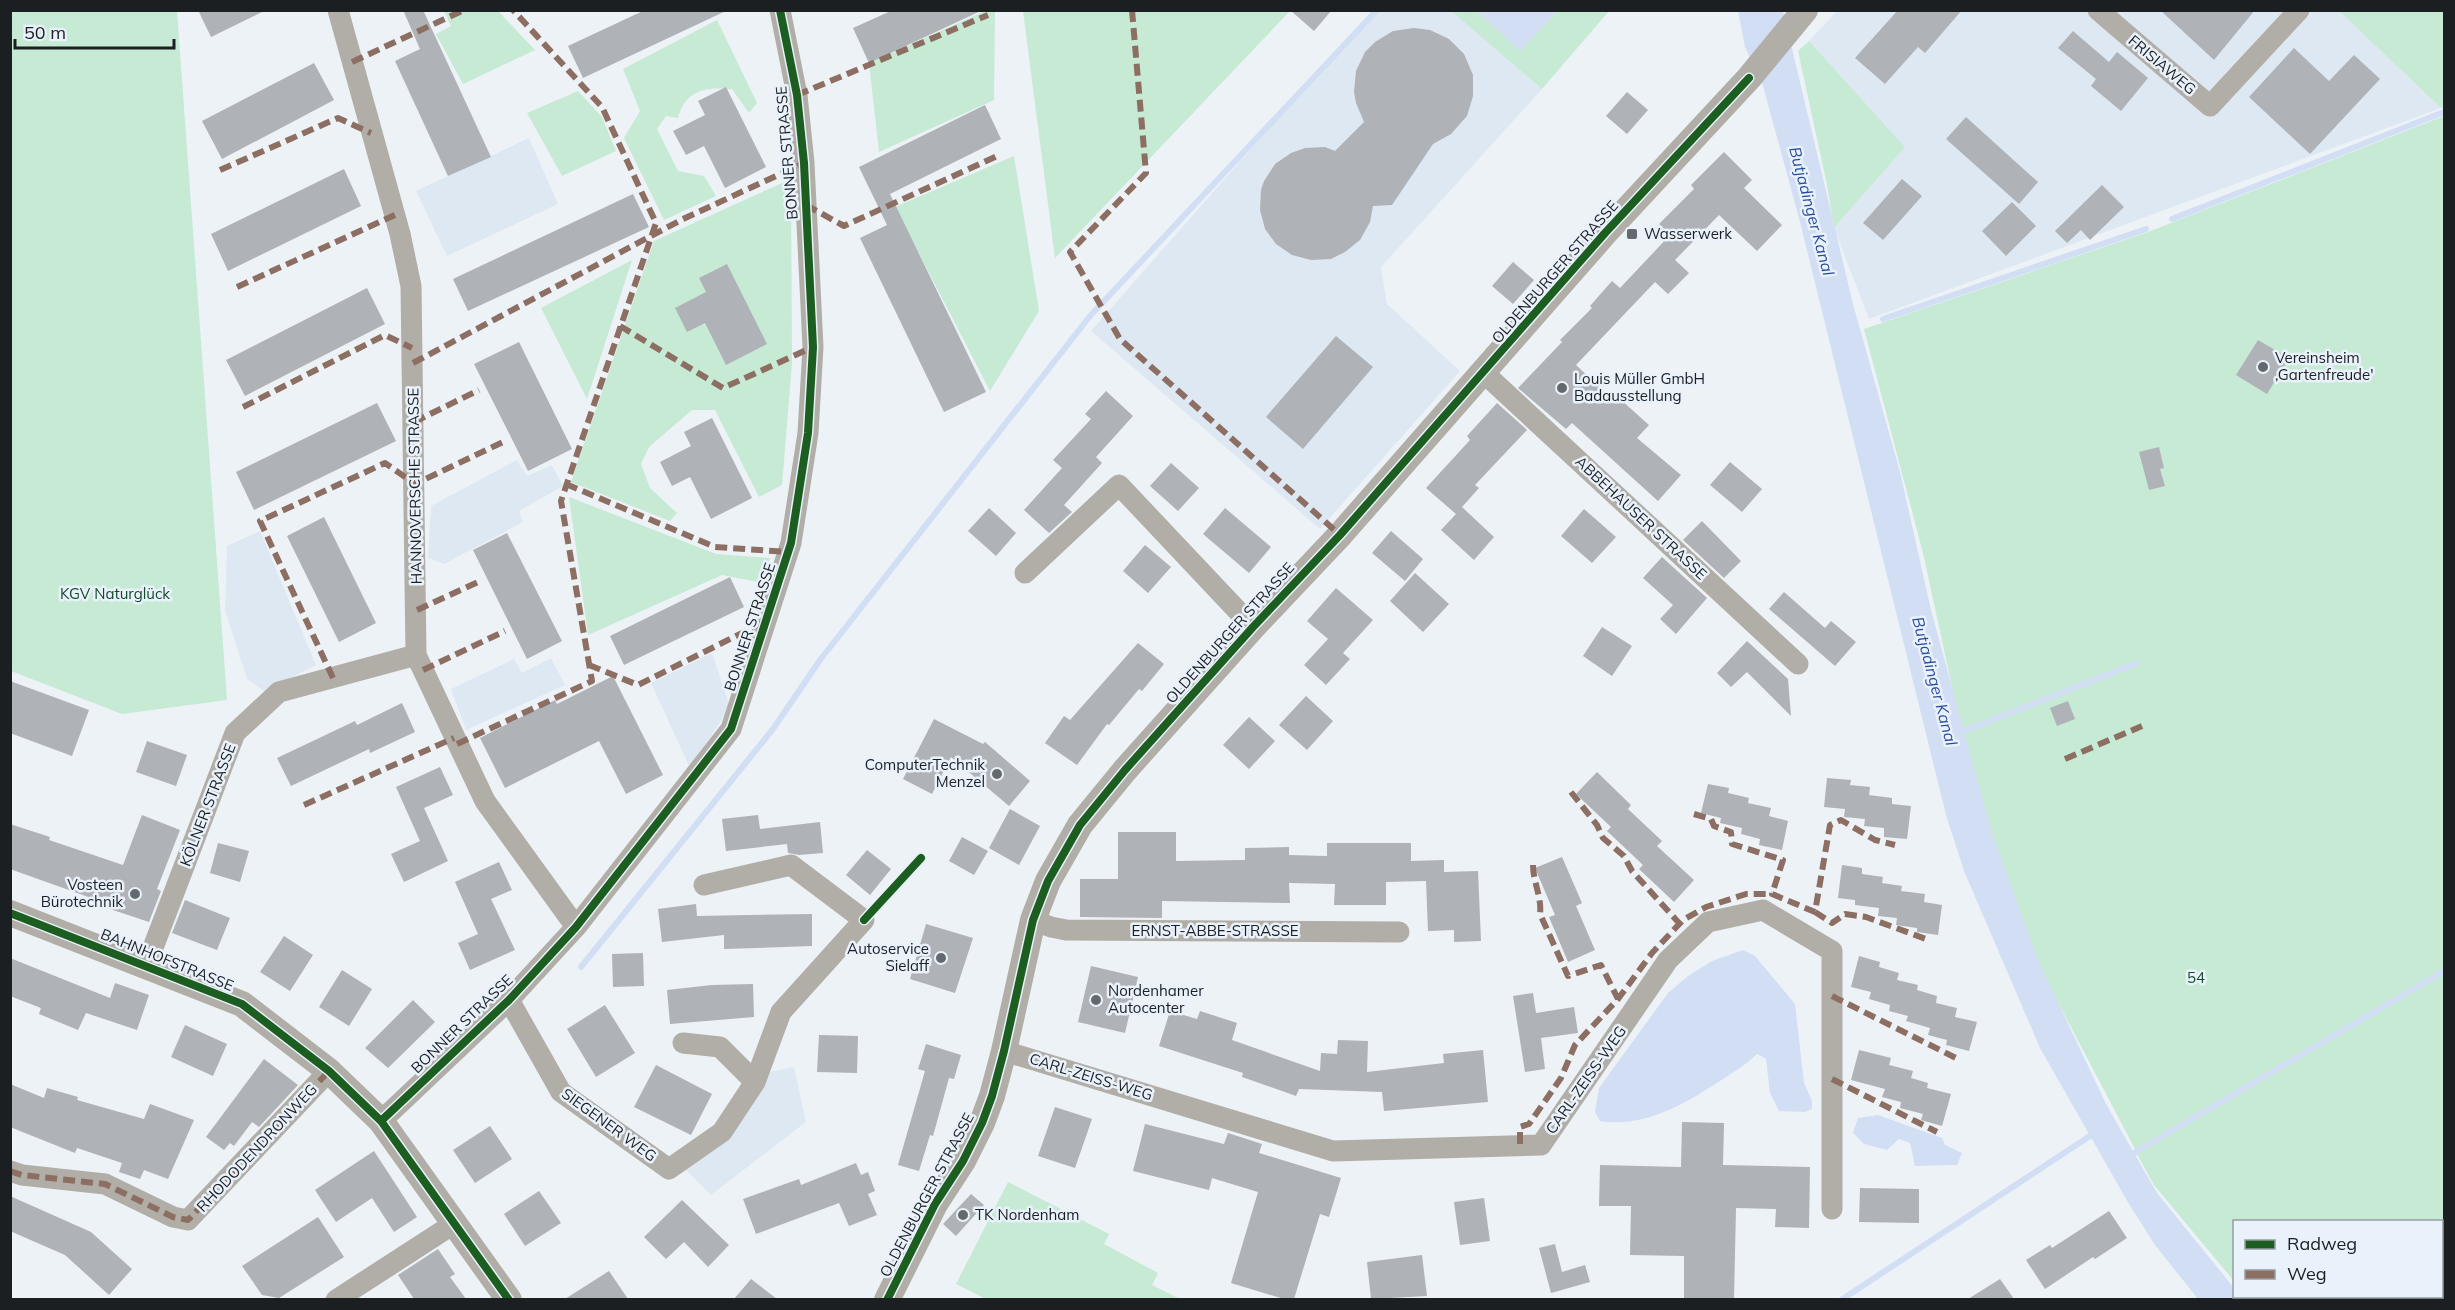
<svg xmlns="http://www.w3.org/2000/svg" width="2455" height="1310" viewBox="0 0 2455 1310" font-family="Mulish,sans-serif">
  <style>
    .built { fill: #dee8f3 }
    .green { fill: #c6ead3 }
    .water { fill: #d2def4 }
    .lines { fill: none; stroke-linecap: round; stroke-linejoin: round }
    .stream { stroke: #d2def4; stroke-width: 6 }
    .building { fill: #afb2b6 }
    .minor { stroke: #b1aea8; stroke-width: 21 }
    .tertiary { stroke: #b1aea8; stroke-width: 26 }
    .quiet { stroke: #8d6e63; stroke-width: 6; stroke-dasharray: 12 6; stroke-linecap: butt }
    .cycleway-casing { stroke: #e9f1fb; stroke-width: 11 }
    .cycleway { stroke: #1b5e20; stroke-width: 8 }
    .poi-dot { fill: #64696d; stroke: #e9f1fb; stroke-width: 2 }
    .labels { text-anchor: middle; stroke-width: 5; stroke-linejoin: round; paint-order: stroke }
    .street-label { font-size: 15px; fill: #1b1f22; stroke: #e9f1fb }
    .poi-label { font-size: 15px; fill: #1b1f22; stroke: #e9f1fb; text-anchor: start }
    .park-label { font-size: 15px; fill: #134c29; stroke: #e9f1fb }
    .water-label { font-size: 16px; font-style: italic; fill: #284b9d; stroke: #e9f1fb }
  </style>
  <rect width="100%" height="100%" fill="#edf2f7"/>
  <path class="built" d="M1372,11H1451L1542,89L1381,267L1387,304L1460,371L1320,529L1091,331Z
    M1837,11H2339L2441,108L1869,319L1834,228L1905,147L1809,41Z
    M529,138L558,204L447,256L416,191Z
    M517,460L527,476L552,465L563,486L519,511L523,522L444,564L428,558L431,506Z
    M260,531L316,665L264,691L247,679L225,610L227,546Z
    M712,653L730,707L690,768L651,683Z
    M551,658L565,685L466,730L451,689L514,659L522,673Z
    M794,1067L806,1122L711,1195L684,1168L750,1110L769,1072Z"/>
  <path class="green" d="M10,11H177L227,700L122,714L11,671Z
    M444,11H498L535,50L463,84L436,34L451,26Z
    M985,11H995L994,100L879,152L869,63Z
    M1023,11V10L1290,11L1055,258Z
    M1451,11H1477L1520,51L1557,11H1609L1542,89Z
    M2339,11H2444V107L2441,108Z
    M717,20L757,103L749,113L732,89C706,87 686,89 678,118L666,116L657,129L678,171L704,176L716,196L664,220L624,138L640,111L623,69Z
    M1809,41L1905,147L1834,228L1827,185L1798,51Z
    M578,91L602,117L616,151L562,176L527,113Z
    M2444,116V969L2136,1151L2021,932L1972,779L1923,553L1864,329L2148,232Z
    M1014,156L1039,311L990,391L895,207Z
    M791,179L792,363L782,485L759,497L715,410H692L649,447L641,464L650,488L677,513L670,521L571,482L654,241Z
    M632,260L587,399L541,308Z
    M569,497L716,554L770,558L763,583L722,575L588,635Z
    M2444,974V1299H2250L2248,1297L2442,1296V1222H2234V1281L2154,1185L2137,1154Z
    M1008,1182L1109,1234L1104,1244L1158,1273L1152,1285L1180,1299H986L956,1284Z"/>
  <path class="water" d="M1477,11H1557L1520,51Z
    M1738,11H1783L1853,304L1900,472L1931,610L1991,830L2039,962L2106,1104L2157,1193L2234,1288V1296L2242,1297L2244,1299H2198L2155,1245L2129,1204L2040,1048L1964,871L1946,815L1799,218L1763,86L1745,47Z
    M1743,950L1755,956L1795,1004L1804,1083L1812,1101V1109L1805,1112L1779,1111L1770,1093L1766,1059L1757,1054C1747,1064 1735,1071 1723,1079C1686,1103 1646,1128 1600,1121L1595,1112L1599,1088L1668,993L1688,976L1712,961Z
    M1878,1115L1942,1138L1945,1145L1962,1153L1957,1165L1915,1166L1910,1143L1899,1139L1887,1150L1864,1144L1853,1133L1858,1118Z"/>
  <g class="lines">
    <path class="stream" d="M2172,219L2444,112
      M1883,319L2146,229
      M1959,733L2137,663
      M581,967L773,729L820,660L1090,316L1377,10
      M2130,1157L2137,1151L2444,971
      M1841,1300L2096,1132"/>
  </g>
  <path class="building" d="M198,10H266L211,37Z
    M403,10H423L491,157L448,176L395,61L420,49Z
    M645,10H728L583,78L568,46Z
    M893,10H983L869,63L853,28Z
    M1290,10H1332L1314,31Z
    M1898,10H1962L1925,53L1918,47L1885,84L1855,58Z
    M2160,10H2255L2214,60Z
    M1414,28L1430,30L1449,39L1464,54L1473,75V96L1467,116L1451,134L1433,144L1392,205L1373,206L1370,222L1360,240L1345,252L1331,259L1311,260L1292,255L1276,244L1265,229L1260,210L1261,190L1264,181L1275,164L1291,153L1305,148L1325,147L1335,151L1364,122L1356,103L1354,92L1356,71L1365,52L1375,42L1393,31Z
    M2073,31L2109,62L2117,52L2148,78L2121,111L2091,86L2096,79L2058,48Z
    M2294,48L2329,81L2354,55L2380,79L2310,154L2249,97Z
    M314,63L334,100L222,159L202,121Z
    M726,87L766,167L725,188L704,146L686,155L673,131L705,115L698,101Z
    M1627,92L1648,110L1627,134L1606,116Z
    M985,105L1001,139L890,194L986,392L944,412L860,238L887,225L859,167Z
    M1966,117L2038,182L2019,204L1946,139Z
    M1724,152L1752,180L1744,188L1782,225L1757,251L1719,215L1675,260L1689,273L1668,294L1655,282L1576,365L1608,395L1611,391L1649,425L1637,438L1681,475L1658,501L1572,423L1566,429L1518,388L1562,342L1560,340L1592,308L1590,306L1612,281L1620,288L1670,235L1659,224L1694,189L1691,185Z
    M344,169L361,206L228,271L211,234Z
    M1902,179L1922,196L1883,240L1863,223Z
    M2102,185L2124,207L2090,240L2081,230L2067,243L2055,231Z
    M633,194L649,227L468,311L453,279Z
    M2012,202L2036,226L2006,256L1982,231Z
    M1513,262L1534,280L1513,304L1492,286Z
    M727,264L767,344L726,365L705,323L687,332L675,308L706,292L699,278Z
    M367,288L385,324L245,396L226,360Z
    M1336,336L1373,367L1303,449L1266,417Z
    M2258,340L2289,358L2267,394L2236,375Z
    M519,342L572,449L528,471L474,364Z
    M1106,391L1133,416L1096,457L1102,463L1064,505L1072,512L1049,533L1024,510L1062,468L1053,460L1091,419L1085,414Z
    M377,403L396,441L254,510L236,472Z
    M1497,403L1527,430L1475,485L1479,488L1462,507L1494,537L1474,560L1441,530L1456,514L1426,488L1470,440L1467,436Z
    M712,418L752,498L711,519L690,477L672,486L660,462L691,446L684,432Z
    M2159,447L2164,468L2160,469L2165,486L2149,490L2139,452Z
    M1730,462L1762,489L1742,512L1710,485Z
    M1171,463L1199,488L1178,511L1150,486Z
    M989,508L1016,533L996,556L968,531Z
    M1225,508L1271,547L1249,573L1203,534Z
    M1584,509L1616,537L1592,563L1561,536Z
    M324,517L376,623L339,642L287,536Z
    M1702,521L1741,561L1724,578L1683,540Z
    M1391,531L1423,559L1405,581L1372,553Z
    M507,533L562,641L527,659L473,550Z
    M1145,545L1171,567L1148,593L1123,571Z
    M1662,557L1707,598L1676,634L1660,619L1673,605L1643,578Z
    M1415,573L1449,604L1423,632L1390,601Z
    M730,577L744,607L624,665L610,636Z
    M1336,588L1373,620L1343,653L1350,659L1326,685L1304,665L1328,639L1307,621Z
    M1784,592L1825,628L1831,621L1856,642L1835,666L1769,609Z
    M1602,627L1632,646L1612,676L1583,656Z
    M1747,641L1788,679L1791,716L1747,672L1731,687L1717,673Z
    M1138,643L1164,664L1142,691L1139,689L1109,725L1107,724L1077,765L1045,743L1064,716L1070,720Z
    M613,676L663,775L626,794L599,741L505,788L480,738L555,700L557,704Z
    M10,681L89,710L72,756L10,733Z
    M1306,696L1333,721L1307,750L1279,725Z
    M2068,701L2075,719L2057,726L2050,708Z
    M402,703L415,732L370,753L369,749L291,786L277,758L355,721L357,725Z
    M1249,717L1275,741L1249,769L1223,745Z
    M934,719L983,744L985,742L1030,781L1009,806L951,757L932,794L903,779Z
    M147,741L187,755L176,786L136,772Z
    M440,767L453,795L424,808L448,861L404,882L391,854L420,841L396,787Z
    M1597,772L1631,805L1628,809L1662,841L1657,846L1694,880L1674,902L1639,869L1643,865L1607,831L1611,827L1576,794Z
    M1827,778L1851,780L1850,785L1870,787L1869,795L1892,798V804L1911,806L1907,839L1884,837V828L1864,826L1865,819L1844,817L1845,809L1824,807Z
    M1708,784L1729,788L1728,793L1749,798L1748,803L1771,808L1769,816L1788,821L1782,850L1759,845L1760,839L1741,834L1742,828L1720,823L1721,818L1701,813Z
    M1010,809L1040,826L1019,865L989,848Z
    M142,815L180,830L157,889L161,891L149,922L107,908L108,904L10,869V824L50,837L49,840L123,865Z
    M758,815L760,829L820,822L823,853L799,855L788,853L787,844L726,851L722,819Z
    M1118,832H1176V861L1245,860V848L1289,847V855L1327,856V843H1411V861L1444,860V872L1478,871L1481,941L1454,942V930L1428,931L1426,881L1386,882V905H1334L1335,884L1289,883L1290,903L1162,901V918L1080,917V879H1118Z
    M962,837L988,851L974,875L949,861Z
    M218,843L249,851L240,882L210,873Z
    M867,850L891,869L870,895L846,875Z
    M1562,857L1582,903L1576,906L1595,950L1568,962L1549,917L1555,915L1535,868Z
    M499,862L512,890L491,899L515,950L470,970L458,943L478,934L455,882Z
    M1842,865L1862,868V874L1883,877L1882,883L1902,886L1901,891L1925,894L1924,902L1942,905L1938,935L1917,932V928L1896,925L1897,918L1878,916L1879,908L1855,905V900L1838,898Z
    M185,900L230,918L217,950L172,933Z
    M696,904L697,916L812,914V946L724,949V935L662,942L658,909Z
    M926,924L973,938L955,993L910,979Z
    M284,936L313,955L290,991L260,972Z
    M643,953L644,986L613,987L612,954Z
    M1859,956L1880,962L1879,967L1899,973L1897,980L1918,985L1917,990L1937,996L1936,1003L1957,1008L1955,1017L1977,1022L1969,1051L1946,1045L1947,1040L1928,1035L1930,1028L1906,1021L1908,1016L1889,1011L1890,1005L1869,999L1871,992L1851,987Z
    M10,958L110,998L115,983L149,995L137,1030L86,1013L78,1030L39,1014L41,1008L10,996Z
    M1091,966L1138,977L1125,1033L1078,1022Z
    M342,970L372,989L349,1026L319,1007Z
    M753,984L754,1017L670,1024L667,990L712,985Z
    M1533,993L1536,1013L1574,1007L1578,1033L1541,1038L1545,1069L1525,1072L1513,996Z
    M413,1000L435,1022L388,1068L365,1048Z
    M605,1005L635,1053L596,1077L567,1029Z
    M1170,1011L1197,1019L1200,1011L1237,1023L1232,1040L1320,1071L1321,1053L1337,1054L1338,1040L1368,1041L1367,1072L1444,1063L1443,1054L1483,1050L1488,1102L1384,1111L1382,1092L1299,1089L1296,1096L1242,1077L1243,1073L1159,1046Z
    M185,1025L227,1044L213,1076L171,1057Z
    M819,1035L858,1036L857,1073L817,1072Z
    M926,1044L961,1055L954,1079L949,1078L933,1136L930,1135L919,1171L898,1165L925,1071L918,1069Z
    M1859,1050L1891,1058L1889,1065L1913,1071L1911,1078L1928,1083L1927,1088L1951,1094L1942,1126L1921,1120L1923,1114L1900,1108L1901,1102L1882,1097L1885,1089L1851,1080Z
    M264,1059L298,1085L259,1127L252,1122L234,1146L230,1143L224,1150L206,1137Z
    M656,1065L712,1094L691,1135L634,1107Z
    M10,1084L44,1098L47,1088L78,1097L77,1100L144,1119L150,1104L194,1120L168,1179L144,1170L140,1179L119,1172L122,1163L77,1148L75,1153L10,1127Z
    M1055,1107L1092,1119L1075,1168L1038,1156Z
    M1682,1122L1724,1123L1723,1165L1810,1167L1809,1228L1775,1227L1776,1209L1736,1208L1734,1299H1684V1256L1630,1255L1631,1206H1599L1600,1165L1681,1167Z
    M1145,1124L1224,1144L1228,1133L1262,1144L1259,1153L1341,1178L1329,1217L1320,1214L1294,1299H1284L1231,1283L1258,1192L1212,1178L1209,1190L1133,1171Z
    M490,1126L512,1159L475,1183L453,1150Z
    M374,1151L417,1217L394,1232L372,1198L336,1222L315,1190Z
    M856,1163L861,1175L868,1172L875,1191L868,1194L877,1215L849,1226L839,1203L756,1234L743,1199L799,1179L801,1185Z
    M1860,1188L1919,1189V1223L1859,1222Z
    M539,1191L561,1223L525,1246L504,1214Z
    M971,1194L984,1205L956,1236L943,1224Z
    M10,1196L91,1232L132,1269L109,1295L65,1255L10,1231Z
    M1484,1198L1490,1241L1460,1245L1454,1202Z
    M682,1200L729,1245L708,1267L684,1242L666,1259L644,1237Z
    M2109,1211L2127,1238L2095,1259L2093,1257L2045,1289L2026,1260L2050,1245L2052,1248Z
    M318,1217L344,1257L279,1298L262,1295L242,1266Z
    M1555,1244L1562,1272L1585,1265L1590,1282L1551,1293L1539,1248Z
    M438,1249L455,1274L450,1277L466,1299H414L398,1275Z
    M1422,1255L1427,1296L1371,1299L1367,1262Z
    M609,1271L628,1299H565Z
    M751,1279L777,1299H734Z
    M2000,1279L2014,1299H1968Z"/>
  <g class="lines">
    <path class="minor" d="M338,10L400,234L411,286L416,655L485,801L576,927
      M2098,10L2210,106L2299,10
      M1484,373L1798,664
      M1025,573L1119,485L1253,627
      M1033,920L1051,927L1066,930L1399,932
      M146,966L235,733L279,692L416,655
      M509,1000L561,1092L669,1169L722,1132L755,1082L781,1012L864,920L791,865L704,885
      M683,1043L720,1047L755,1082
      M1004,1051L1333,1151L1541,1145L1668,960L1708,922L1763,910L1832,951V1209
      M381,1121L509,1000L576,927L731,729L791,543L808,433L813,347L804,163L797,95L780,10
      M10,1171L22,1175L105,1184L173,1217L188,1220L329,1071
      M336,1300L455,1223"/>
    <path class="tertiary" d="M10,913L242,1004L329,1071L381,1121L509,1300
      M887,1300L935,1204L963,1161L982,1123L992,1096L1004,1051L1033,920L1048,881L1080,825L1125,770L1253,627L1340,535L1605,233L1749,78L1805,10"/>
    <path class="quiet" d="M1132,10L1146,173L1070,252L1120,339L1340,535
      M352,62L464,10
      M797,95L988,15
      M220,170L338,118L371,133
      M806,205L844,226L997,156
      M237,287L395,215
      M620,326L723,388L813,347
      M413,363L681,220L804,163
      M243,407L385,335L412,348
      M414,422L479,390
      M566,484L715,547L788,552
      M417,610L478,582
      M589,665L638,685L766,621
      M423,670L505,631
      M333,678L260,521L385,463L415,484L505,441
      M457,744L592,681L561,501L656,223L602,107L513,10
      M2065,759L2142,726
      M1571,792L1597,825L1603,838L1624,856L1632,871L1679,923
      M304,805L454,738
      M1694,814L1711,819L1714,826L1731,832L1732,844L1783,860L1772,894L1815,912L1830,825L1841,820L1875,840L1895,845
      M1533,865C1533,882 1542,897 1540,914L1568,976L1601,965L1618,999
      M1815,912L1832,923L1845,914L1866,917L1926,939
      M1832,996L1958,1059
      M1832,1079L1937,1132
      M1520,1144V1127L1529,1124L1561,1078L1575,1045L1618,999L1652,953L1683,920L1706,907L1746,894H1772
      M10,1171L22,1175L105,1184L173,1217L188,1220L329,1071"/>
    <defs>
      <path id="cycleway" d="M10,913L242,1004L329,1071L381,1121L509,1300
        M864,920L921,858
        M381,1121L509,1000L576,927L731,729L791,543L808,433L813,347L804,163L797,95L780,10
        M887,1300L935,1204L963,1161L982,1123L992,1096L1004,1051L1033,920L1048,881L1080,825L1125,770L1253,627L1340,535L1605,233L1749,78"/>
    </defs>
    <use href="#cycleway" class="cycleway-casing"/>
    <use href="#cycleway" class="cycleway"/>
  </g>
  <g class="poi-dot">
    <rect x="1626" y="228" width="12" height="12" rx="3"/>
    <circle cx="2263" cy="367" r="6"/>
    <circle cx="1562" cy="388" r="6"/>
    <circle cx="997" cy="774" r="6"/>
    <circle cx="135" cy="894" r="6"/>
    <circle cx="941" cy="958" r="6"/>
    <circle cx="1096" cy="1000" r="6"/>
    <circle cx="963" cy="1215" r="6"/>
  </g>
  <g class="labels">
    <g class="street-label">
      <text transform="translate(2162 65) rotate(40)" y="5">FRISIAWEG</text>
      <text transform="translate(787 153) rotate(-95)" y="5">BONNER STRASSE</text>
      <text transform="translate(1555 272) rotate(-49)" y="5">OLDENBURGER STRASSE</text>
      <text transform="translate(415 486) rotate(-91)" y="5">HANNOVERSCHE STRASSE</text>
      <text transform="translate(1641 518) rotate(43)" y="5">ABBEHAUSER STRASSE</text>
      <text transform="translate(750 627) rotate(-72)" y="5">BONNER STRASSE</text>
      <text transform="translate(1230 633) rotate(-48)" y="5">OLDENBURGER STRASSE</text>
      <text transform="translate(208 805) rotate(-69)" y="5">KÖLNER STRASSE</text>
      <text x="1215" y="936">ERNST-ABBE-STRASSE</text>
      <text transform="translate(167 960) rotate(22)" y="5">BAHNHOFSTRASSE</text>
      <text transform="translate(462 1024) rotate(-44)" y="5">BONNER STRASSE</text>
      <text transform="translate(1091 1077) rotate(17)" y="5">CARL-ZEISS-WEG</text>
      <text transform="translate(1586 1080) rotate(-55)" y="5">CARL-ZEISS-WEG</text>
      <text transform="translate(609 1125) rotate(36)" y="5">SIEGENER WEG</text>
      <text transform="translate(257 1148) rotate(-47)" y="5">RHODODENDRONWEG</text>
      <text transform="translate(927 1195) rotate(-62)" y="5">OLDENBURGER STRASSE</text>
    </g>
    <g class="poi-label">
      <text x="1644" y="239">Wasserwerk</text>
      <text x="2275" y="363">Vereinsheim<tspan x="2275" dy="17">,Gartenfreude'</tspan></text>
      <text x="1574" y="384">Louis Müller GmbH<tspan x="1574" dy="17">Badausstellung</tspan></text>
      <text x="985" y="770" text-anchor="end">ComputerTechnik<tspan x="985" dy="17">Menzel</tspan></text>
      <text x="123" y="890" text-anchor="end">Vosteen<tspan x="123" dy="17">Bürotechnik</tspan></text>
      <text x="929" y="954" text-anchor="end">Autoservice<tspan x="929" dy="17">Sielaff</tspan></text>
      <text x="1108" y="996">Nordenhamer<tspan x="1108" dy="17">Autocenter</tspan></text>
      <text x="975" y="1220">TK Nordenham</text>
    </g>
    <g class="park-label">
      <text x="115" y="599">KGV Naturglück</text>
      <text x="2196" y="983">54</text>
    </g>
    <g class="water-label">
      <text transform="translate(1812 211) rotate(75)" y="6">Butjadinger Kanal</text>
      <text transform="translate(1935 681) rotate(75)" y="6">Butjadinger Kanal</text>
    </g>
  </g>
  <rect width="2455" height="1310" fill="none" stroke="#1b1f22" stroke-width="24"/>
  <rect x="2233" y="1220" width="210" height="78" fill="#e9f1fb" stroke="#979da4" stroke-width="1.5"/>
  <rect x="2245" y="1240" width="30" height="9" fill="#1b5e20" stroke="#979da4" stroke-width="1.5"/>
  <text x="2287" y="1250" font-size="18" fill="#1b1f22">Radweg</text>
  <rect x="2245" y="1270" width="30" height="9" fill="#8d6e63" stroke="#979da4" stroke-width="1.5"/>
  <text x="2287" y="1280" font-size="18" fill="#1b1f22">Weg</text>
  <path d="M15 39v9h159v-9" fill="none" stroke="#1b1f22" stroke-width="3"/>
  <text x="24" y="39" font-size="18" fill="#1b1f22" stroke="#e9f1fb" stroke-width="4.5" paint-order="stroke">50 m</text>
</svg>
